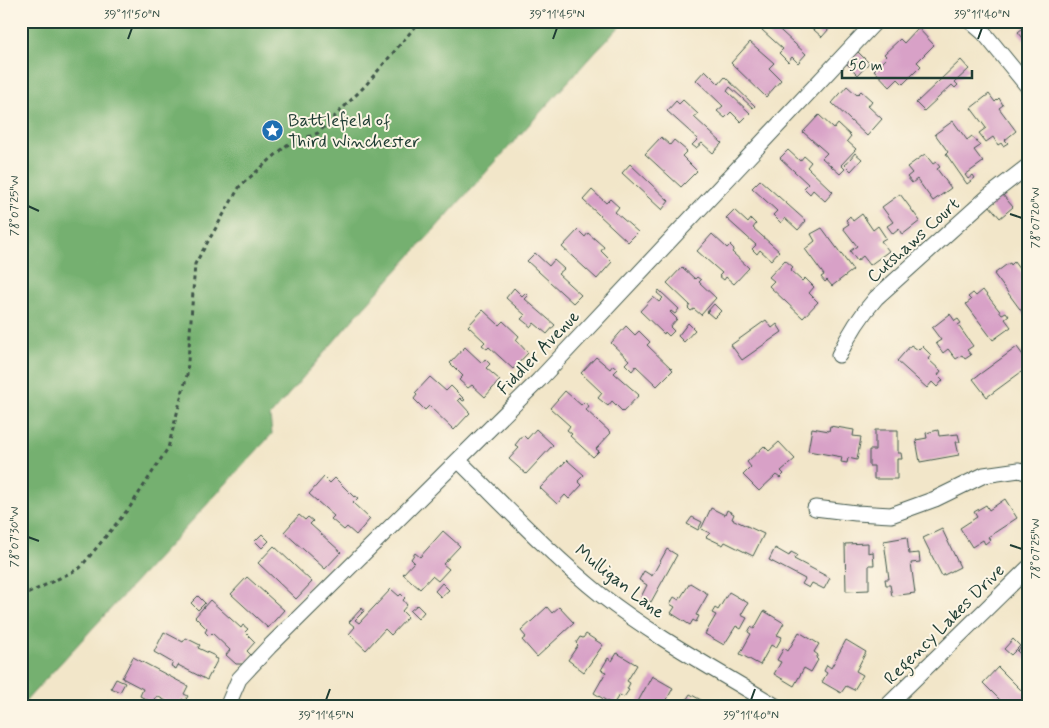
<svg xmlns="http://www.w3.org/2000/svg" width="1049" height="728" viewBox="0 0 1049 728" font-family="Mynerve,sans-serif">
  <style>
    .forest { fill: #74b06f; stroke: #4a7652 }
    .building { fill: #d8a1c7 }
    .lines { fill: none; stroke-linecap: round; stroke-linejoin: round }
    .minor-casing { stroke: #3f564a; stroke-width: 17 }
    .path { stroke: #3f564a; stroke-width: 3; stroke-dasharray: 4 4; stroke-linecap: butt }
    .minor { stroke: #fff; stroke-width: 15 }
    .ticks { fill: none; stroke: #1f3d34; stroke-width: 2 }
    .labels { text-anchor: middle; stroke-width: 4; stroke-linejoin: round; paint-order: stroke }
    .poi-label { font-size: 18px; fill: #1f3d34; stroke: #fcf5e5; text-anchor: start }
    .street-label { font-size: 18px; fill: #1f3d34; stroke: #fcf5e5 }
    .neatline { fill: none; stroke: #1f3d34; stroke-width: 2 }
    .ticks-label { font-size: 12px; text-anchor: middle; fill: #1f3d34 }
  </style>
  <rect width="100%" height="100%" fill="#fcf5e5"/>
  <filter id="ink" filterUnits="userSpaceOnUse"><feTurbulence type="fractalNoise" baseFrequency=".02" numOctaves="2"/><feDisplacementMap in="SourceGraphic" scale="10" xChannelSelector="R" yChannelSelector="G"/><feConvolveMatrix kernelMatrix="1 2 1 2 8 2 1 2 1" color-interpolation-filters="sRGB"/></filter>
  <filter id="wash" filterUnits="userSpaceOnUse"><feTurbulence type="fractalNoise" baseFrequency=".0096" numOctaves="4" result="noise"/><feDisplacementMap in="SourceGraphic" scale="20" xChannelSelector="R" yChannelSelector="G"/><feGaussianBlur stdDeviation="1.12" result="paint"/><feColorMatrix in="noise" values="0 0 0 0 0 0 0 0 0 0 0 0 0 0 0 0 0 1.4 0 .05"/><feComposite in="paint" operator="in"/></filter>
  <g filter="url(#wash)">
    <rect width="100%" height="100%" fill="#f2e6c9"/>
    <path class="forest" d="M21,21H625L595,52L354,318L270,416L272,434L21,706Z"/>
    <g id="blocks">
      <path class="building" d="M770,21L806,54L798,63L792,57L788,62L779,53L783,49L762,30Z
        M798,21H836L822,37L806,23L803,26Z
        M1028,24V44L1018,32Z
        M918,28L934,45L917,62L921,66L903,84L898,79L890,87L874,70L887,57L884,54L900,39L904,43Z
        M750,42L774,63L769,68L781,80L766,97L731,63Z
        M858,52L869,63L858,75L846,63Z
        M961,60L969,69L955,82L958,85L955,88L952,85L924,111L916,103Z
        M705,70L719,84L725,77L755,106L753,108L730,87L727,91L750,113L741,122L731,112L725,118L717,111L723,106L696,80Z
        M847,86L857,95L861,91L872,101L868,106L882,119L867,136L832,103Z
        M989,94L995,102L999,98L1003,105L999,108L1016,131L1005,140L1008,143L1003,146L1001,143L998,145L993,137L986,142L979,133L986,128L971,108Z
        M683,100L698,114L694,117L722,143L713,153L702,143L696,148L692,145L698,139L667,111L676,101L679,104Z
        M819,115L834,129L838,124L851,136L847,141L856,149L841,165L845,169L840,174L822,158L827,153L803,132Z
        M953,121L967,140L972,136L980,146L974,150L983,162L965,175L968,179L973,175L975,178L967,184L946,154L948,152L935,134Z
        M661,137L670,145L674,140L687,151L682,156L697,171L681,187L645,154Z
        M788,150L800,161L804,156L811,162L807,167L833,192L825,201L813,190L810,194L804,188L808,184L780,158Z
        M855,153L862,159L851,171L845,165Z
        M925,154L933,164L936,162L940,167L937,169L951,188L933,201L917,179L912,183L907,177L912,173L907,167Z
        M630,164L669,201L662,210L622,173Z
        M760,180L806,221L798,230L785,218L781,223L773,215L777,211L752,188Z
        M592,190L606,203L610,199L619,207L615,212L638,232L628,242L583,200Z
        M900,194L920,221L902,235L899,229L893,234L887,226L893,222L882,207Z
        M1002,194L1013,207L1000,218L989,205Z
        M734,210L748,223L751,219L756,224L753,228L779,251L771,260L760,250L757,254L752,249L756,245L726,218Z
        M862,214L873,230L878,226L886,238L881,241L889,251L870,265L863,256L857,261L850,251L857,246L843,228L849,224L846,220L850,216L853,221Z
        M822,228L853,270L832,286L827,280L825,282L821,277L824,275L805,249L815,241L811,234Z
        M578,230L585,237L588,233L604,247L601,251L612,262L597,279L562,247Z
        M712,234L727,248L730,245L734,249L732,252L749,268L734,284L726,277L724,280L719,276L722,273L697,251Z
        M535,253L549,266L554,260L564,269L558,274L581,295L573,303L527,261Z
        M785,260L793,267L790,270L802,281L805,278L814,287L809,293L818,302L803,318L769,286L774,281L769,277Z
        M1014,262L1028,281V314L1025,316L994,274L1006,265L1010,263L1011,265Z
        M682,267L695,279L697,277L701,280L699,282L716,298L701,315L694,309L691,311L688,308L690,305L667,283Z
        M514,288L522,296L525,293L528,296L525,299L555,325L547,334L534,323L531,327L521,319L525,315L506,298Z
        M659,290L679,309L675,314L671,311L670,312L677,319L670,327L674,331L669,336L665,332L664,334L640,311L653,297L659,302L663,298L657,293Z
        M983,290L1002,314L1006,312L1009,316L1005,319L1011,327L993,340L966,304L971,300L968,297L973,293L976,296Z
        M714,304L721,311L714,318L707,312Z
        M483,310L499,325L503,321L519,336L516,340L528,353L513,369L489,347L487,349L482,345L485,342L468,326Z
        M950,314L955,321L958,319L961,323L958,325L973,346L967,350L971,355L965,359L962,355L956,359L948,349L943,353L936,343L941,340L932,328Z
        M766,320L772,328L777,324L782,332L742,360L731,345Z
        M688,323L695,330L684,342L678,336Z
        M626,326L635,335L639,331L650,342L647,345L673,370L657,386L636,366L632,371L625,364L629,360L611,343Z
        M911,345L918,350L922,346L931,355L928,359L941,371L938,375L943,380L937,387L932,382L927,388L897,361Z
        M465,347L482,363L485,359L490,364L486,368L500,380L485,397L472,385L468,388L459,380L463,376L450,363Z
        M1017,347L1028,362V367L987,397L973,379Z
        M596,357L610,369L613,365L618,369L614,373L639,395L623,412L612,401L608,406L598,398L602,393L581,373Z
        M430,377L446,391L451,386L465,400L463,401L460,398L458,400L470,413L454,430L429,406L425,410L414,399L417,395L415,393Z
        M565,391L581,405L584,402L589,406L586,410L611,433L596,449L599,451L593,457L570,436L572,434L567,430L570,426L550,408Z
        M830,426L854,430L853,436L861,437L857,460L848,458L847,463L841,462L842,457L808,451L812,428L829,431Z
        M536,429L553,445L526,474L509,459L519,448L515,445L523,435L527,439Z
        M875,430H898V453H901L902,459H897V479H874V466H869V450H875Z
        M938,430L939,436L958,434L960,442H956L959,455L920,462L916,440L927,438L926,433Z
        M779,442L795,459L781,471L784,474L780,478L776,475L759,491L743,475L751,467L747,462L764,446L769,451Z
        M567,460L584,475L578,481L582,485L569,499L565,495L557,504L540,488Z
        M324,477L330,483L335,478L354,497L355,496L358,498L353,503L370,519L356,535L347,527L344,530L331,519L334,516L309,494Z
        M1005,499L1017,518L988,537L990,540L985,544L983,540L972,547L960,528L977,517L974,512L986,505L989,510Z
        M711,508L725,515L727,510L734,514L732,519L764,534L753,556L725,542L723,545L706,537L710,533L701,529Z
        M299,515L305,520L308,517L313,521L310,524L341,552L325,569L284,532Z
        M692,517L702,522L698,530L687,524Z
        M942,529L960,567L942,576L923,538Z
        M443,531L460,546L443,564L449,569L438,581L432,576L420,589L403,574L414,562L411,559L415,553L420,557Z
        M262,534L269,541L262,548L255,541Z
        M907,537L909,554L919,553L920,562L911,563L915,593L892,596L890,585H886L885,579H889L884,541Z
        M868,543V553L873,552L874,565H869V590L846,591L845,544Z
        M274,546L312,582L296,599L258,563Z
        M775,548L789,556L791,552L797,555L794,559L830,578L824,589L812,583L809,588L802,584L805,579L769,560Z
        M667,549L677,555L651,602L641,597L647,585L639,580L644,571L652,576Z
        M247,577L284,610L268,628L231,594Z
        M442,583L449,590L441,597L435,591Z
        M690,583L708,594L696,615L699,616L696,622L693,620L690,625L671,613L675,607L670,604L674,597L679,600Z
        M391,589L399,596L401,594L405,598L403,600L407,605L402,611L408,617L391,635L385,629L366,650L349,634L355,627L349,622L362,608L364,611L355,620L359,623Z
        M729,592L748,603L741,615L747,618L741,629L736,626L724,645L705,634L716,615L712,613L715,608L718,610Z
        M198,596L205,603L198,610L191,603Z
        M210,600L241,628L243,625L248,629L245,632L255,642L247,651L251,655L249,657L251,659L249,662L247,660L243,664H236L226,655L230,650L212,633L209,636L205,632L207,629L195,617Z
        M417,605L424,612L418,619L410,611Z
        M547,607L552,613L559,607L574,623L537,657L522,640L526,637L521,631Z
        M764,611L784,623L777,635L782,637L776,648L771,645L760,665L740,654L751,634L748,632L751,627L754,629Z
        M164,632L183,642L186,638L200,645L198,648L215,656L214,658L218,659L207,680L178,665L176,669L171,666L173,663L154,652Z
        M799,632L819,644L814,652L818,655L816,658L818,660L811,672L804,668L794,686L774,674L781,662L777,660L784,648L788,651Z
        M586,634L603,645L584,672L568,660L578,645L576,643L580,637L583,638Z
        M1013,639L1020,646L1011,655L1004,649Z
        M846,640L866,652L856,671L863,675L854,690L846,686L841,693L822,682L827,673L824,671L827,665L831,668Z
        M1026,643L1028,645V661L1017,651Z
        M617,653L637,665L627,681L630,683L627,689L629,690L624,697L619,695L613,705L594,693L606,672L601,670L608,658L612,661Z
        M133,657L188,686L184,694L188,696L185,701L182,699L177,707L157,696L153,703L140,696L143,689L122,678Z
        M998,667L1023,692L1028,687V707H1007L1005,705L1002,707L998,703L1000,700L983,683Z
        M652,676L673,688L664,705L668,707H635Z
        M116,679L125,683L120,692L111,688Z
        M690,694L710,705L709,707H682Z"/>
    </g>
  </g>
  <g filter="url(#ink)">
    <use href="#blocks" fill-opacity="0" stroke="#3f564a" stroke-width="1"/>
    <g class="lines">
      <defs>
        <path id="minor" d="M970,21L984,33L1028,87
          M839,355C849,334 861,315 876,298L988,197L1028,166
          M458,460C505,506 550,554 601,595C656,638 718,671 777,707
          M815,508L856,513L891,515L935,499L984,475L1019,470L1028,473
          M227,707L239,679L269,647L539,380L876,21
          M886,707L1028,568"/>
      </defs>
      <use href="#minor" class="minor-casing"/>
      <path class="path" d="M21,597L80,568L130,507L168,448L187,375L195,264L240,186L287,145L318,133L365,86L420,21"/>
      <use href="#minor" class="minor"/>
    </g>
  </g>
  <path class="ticks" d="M128,39L132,28M553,39L557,28M978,39L982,28M28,206L39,211M1010,214L1022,218M28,537L39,541M1010,545L1022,549M326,700L330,689M751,700L755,689"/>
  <defs>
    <symbol id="sight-disc" viewBox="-11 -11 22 22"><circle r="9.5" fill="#1f6fb2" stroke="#fcf5e5"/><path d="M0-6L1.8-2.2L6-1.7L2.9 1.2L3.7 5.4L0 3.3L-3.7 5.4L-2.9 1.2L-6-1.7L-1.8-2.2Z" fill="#fff"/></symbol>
  </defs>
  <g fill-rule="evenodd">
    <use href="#sight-disc" x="260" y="118" width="25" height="25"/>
  </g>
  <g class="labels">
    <g class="poi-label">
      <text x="288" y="126">Battlefield of<tspan x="288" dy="21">Third Winchester</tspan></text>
    </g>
    <g class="street-label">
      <text transform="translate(913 240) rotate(-42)" y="6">Cutshaws Court</text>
      <text transform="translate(538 352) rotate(-46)" y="6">Fiddler Avenue</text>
      <text transform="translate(620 581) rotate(38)" y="6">Mulligan Lane</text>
      <text transform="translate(944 624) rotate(-45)" y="6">Regency Lakes Drive</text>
    </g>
  </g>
  <rect width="1049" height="728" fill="none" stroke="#fcf5e5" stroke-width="55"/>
  <path d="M842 70v8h130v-8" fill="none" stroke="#1f3d34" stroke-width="2.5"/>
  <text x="849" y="70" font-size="15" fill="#1f3d34" stroke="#fcf5e5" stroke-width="4" paint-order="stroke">50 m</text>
  <rect x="28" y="28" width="994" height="672" class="neatline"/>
  <g class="ticks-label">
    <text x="132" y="18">39°11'50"N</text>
    <text x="557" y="18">39°11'45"N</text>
    <text x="982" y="18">39°11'40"N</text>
    <text transform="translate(14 206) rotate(-90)" y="4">78°07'25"W</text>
    <text transform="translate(1035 218) rotate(-90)" y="4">78°07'20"W</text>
    <text transform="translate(14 537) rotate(-90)" y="4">78°07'30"W</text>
    <text transform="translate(1035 549) rotate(-90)" y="4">78°07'25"W</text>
    <text x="326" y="719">39°11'45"N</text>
    <text x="751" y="719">39°11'40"N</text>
  </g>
</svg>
